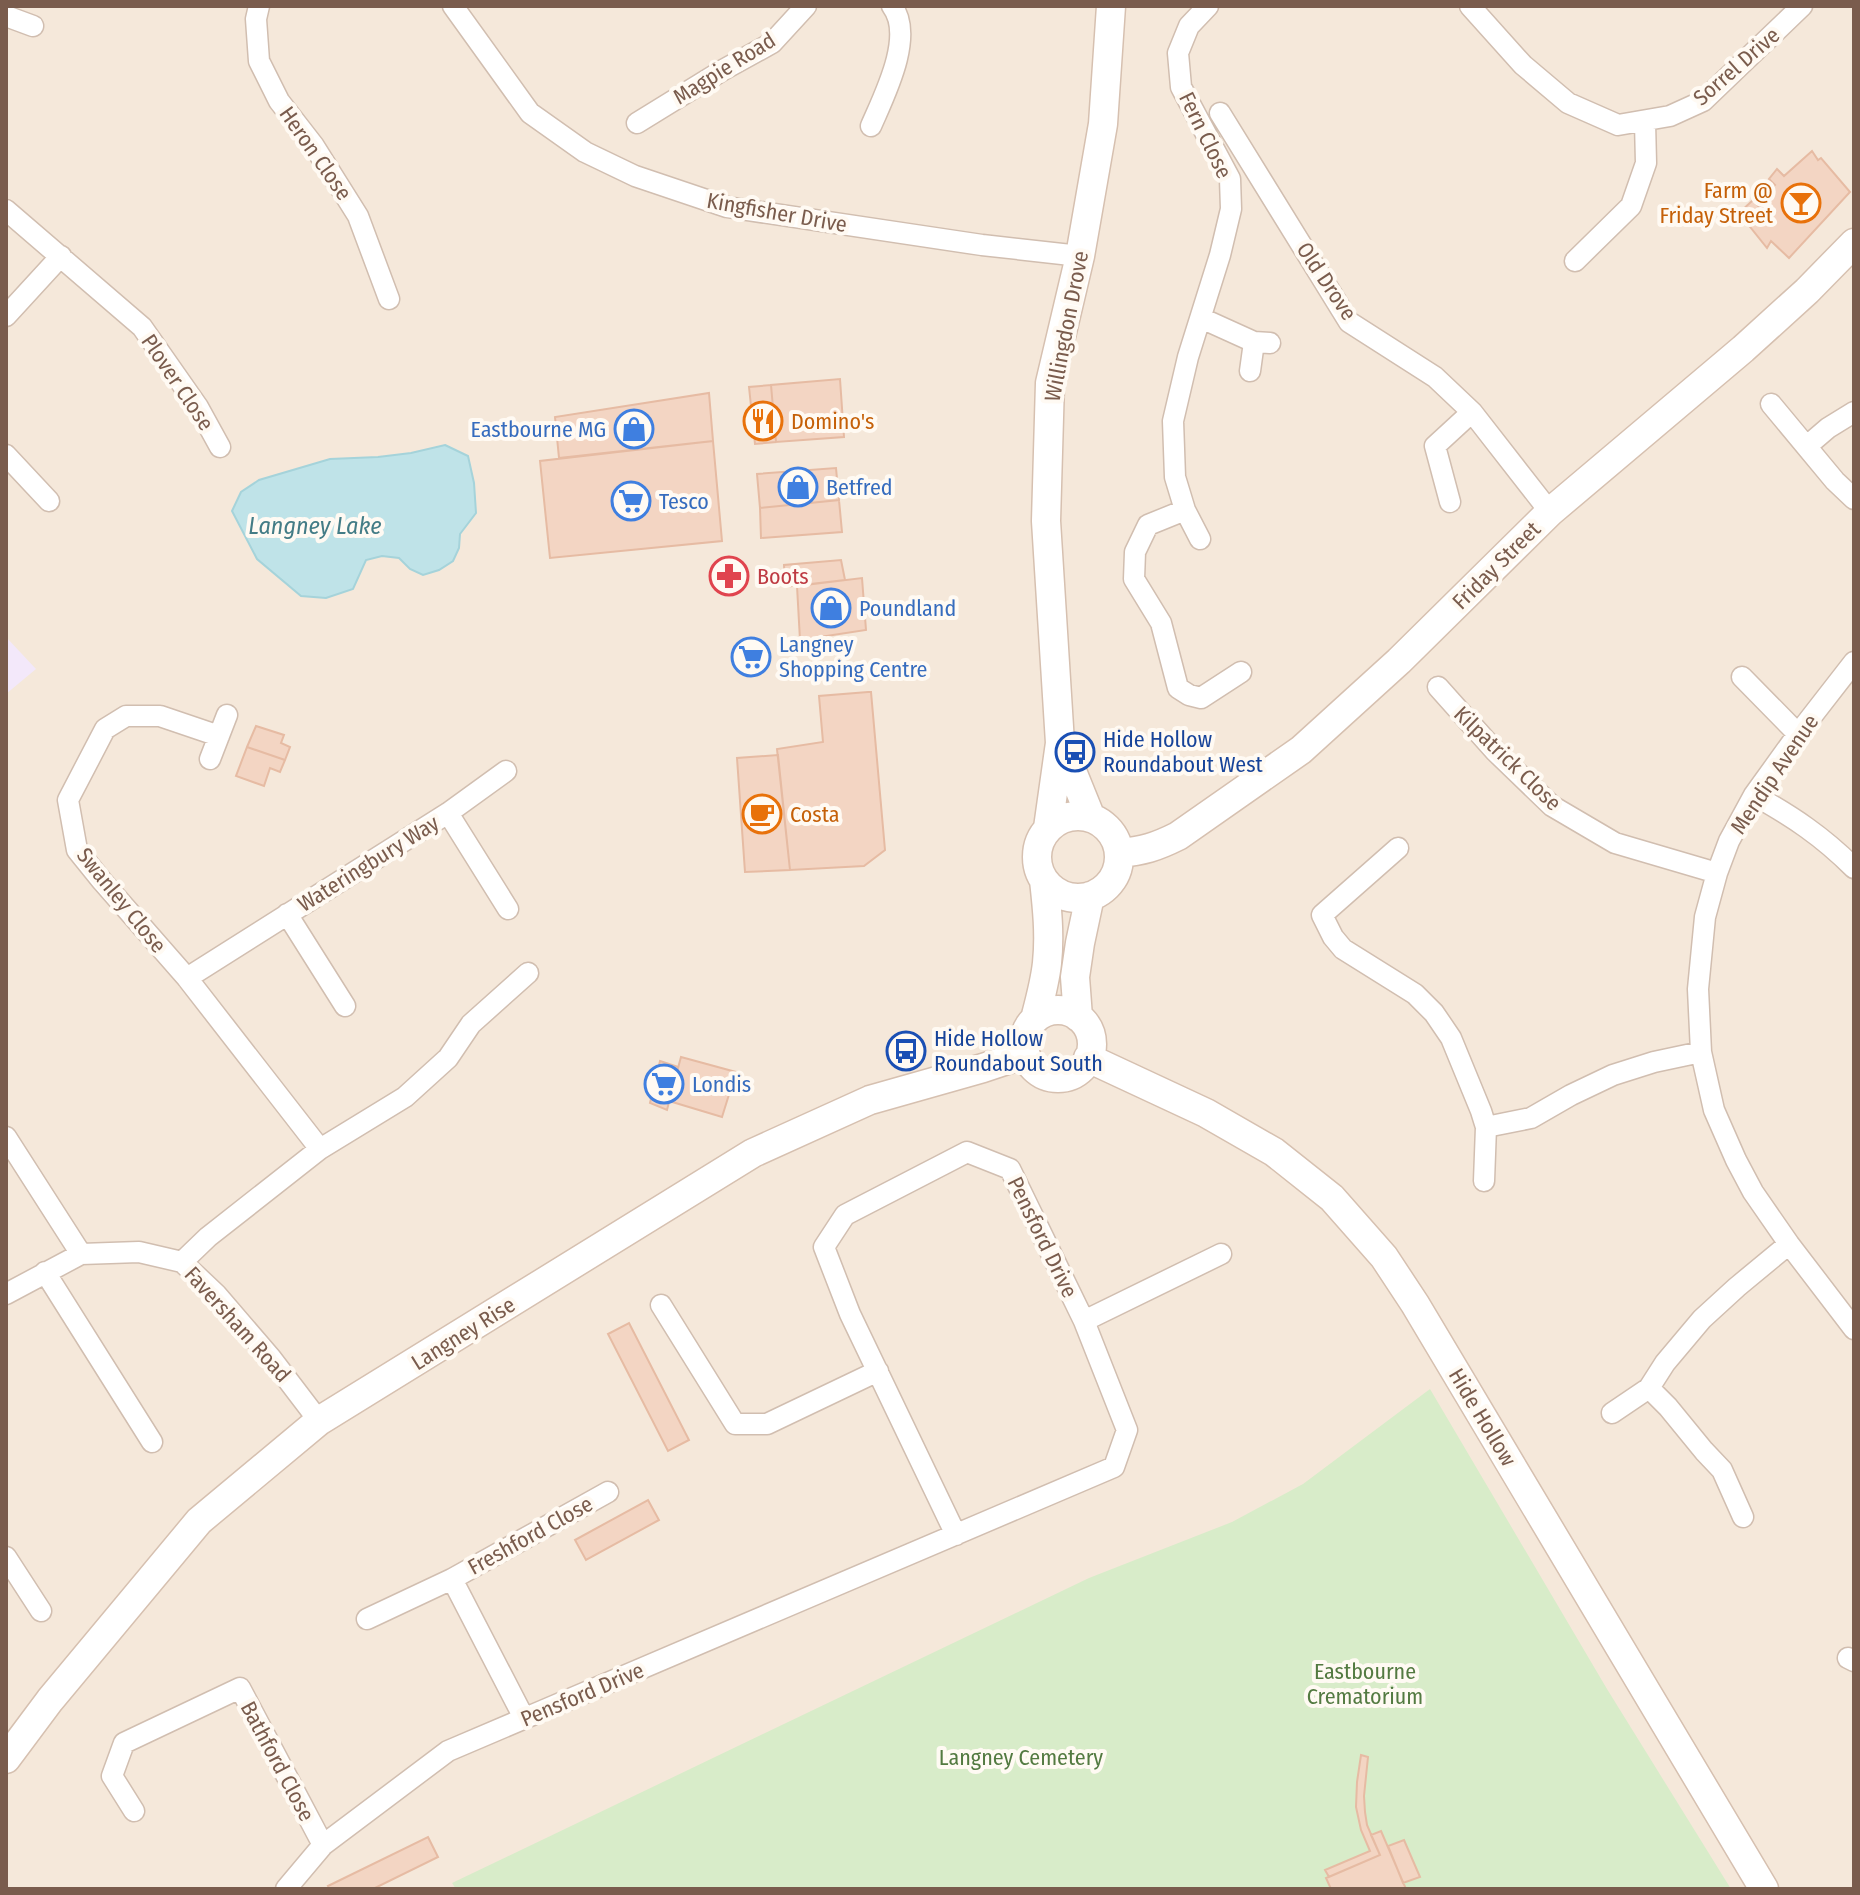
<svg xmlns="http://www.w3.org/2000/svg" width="1860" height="1895" viewBox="0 0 1860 1895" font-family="'Fira Sans Condensed',sans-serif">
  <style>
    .residential { fill: #f5e8da }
    .education { fill: #f3e8fa }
    .green { fill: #d8ecc9 }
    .water { fill: #bfe3e8; stroke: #a5d3da; stroke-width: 2 }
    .building { fill: #f3d5c3; stroke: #e6bba3; stroke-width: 2 }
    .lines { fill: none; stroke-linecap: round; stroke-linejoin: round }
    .street-casing { stroke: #d1beb0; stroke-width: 23 }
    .secondary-casing { stroke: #d6c0b0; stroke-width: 31 }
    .street { stroke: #fff; stroke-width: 20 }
    .secondary { stroke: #fff; stroke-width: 28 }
    .labels { text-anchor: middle; stroke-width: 8; stroke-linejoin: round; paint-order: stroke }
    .street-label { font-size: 22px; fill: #7a5c4d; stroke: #fffaf3 }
    .food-label { font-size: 22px; fill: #c56008; stroke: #fffaf3; text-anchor: start }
    .shop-label { font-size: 22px; fill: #366cbe; stroke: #fffaf3; text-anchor: start }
    .health-label { font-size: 22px; fill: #be3a42; stroke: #fffaf3; text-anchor: start }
    .transit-label { font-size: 22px; fill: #164399; stroke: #fffaf3; text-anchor: start }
    .park-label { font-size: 22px; fill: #537a41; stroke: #fffaf3 }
    .water-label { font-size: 24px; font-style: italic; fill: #437c86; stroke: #fffaf3 }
  </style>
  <rect width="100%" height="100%" fill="#fdf6ec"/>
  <path class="residential" d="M6,6H1854V1889H6Z"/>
  <path class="education" d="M6,637L36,669L6,694Z"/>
  <path class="green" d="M1430,1389L1607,1689L1731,1889H456L452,1883L1089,1578L1232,1522L1303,1484Z"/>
  <path class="water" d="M445,445L468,456L474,483L476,513L460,534L459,548L453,561L439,570L423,575L410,569L399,558L382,556L366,560L353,589L326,598L301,596L257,559L232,511L241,492L259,480L330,459L378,457L411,453Z"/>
  <path class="building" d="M1812,151L1818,160L1821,158L1850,192L1789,258L1771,241L1767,248L1739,213L1753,200L1759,207L1765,200L1762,197L1775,185L1769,179L1777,169L1784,176Z
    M840,379L844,437L776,442L771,385Z
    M771,385L776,442L755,444L749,387Z
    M709,393L713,441L559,458L555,417Z
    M713,441L722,541L550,558L540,461Z
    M836,468L839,500L760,508L757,474Z
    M839,500L842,532L761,538L760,508Z
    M841,560L845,580L785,587L784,565Z
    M862,578L866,630L800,640L797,586Z
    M868,692H871L885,850L864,866L790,870L777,749L823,742L819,696Z
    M256,726L284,735L281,743L290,747L285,760L247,747Z
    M247,747L285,760L280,772L270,768L264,786L236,776Z
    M778,755L790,870L745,872L737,758Z
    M681,1057L736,1072L722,1117L669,1101Z
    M660,1061L678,1067L667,1110L650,1103Z
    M629,1323L689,1440L668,1451L608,1334Z
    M648,1500L659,1520L586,1560L575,1540Z
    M1361,1755L1368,1757L1364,1796L1365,1812L1367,1825L1380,1855L1329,1877L1325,1870L1370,1851L1361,1830L1356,1807L1357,1782Z
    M1381,1831L1406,1889H1331L1326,1878L1380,1855L1371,1835Z
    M428,1837L438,1857L373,1889H330L328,1886Z
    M1404,1840L1420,1877L1403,1883L1388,1846Z"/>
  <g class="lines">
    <defs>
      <path id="street" d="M259,6L256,19L259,61L279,101L314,146L358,216L389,299
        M453,6L530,113L585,152L635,176L727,207L982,245L1080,256
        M1470,6L1523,65L1568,103L1618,125L1670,116L1703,101L1802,6
        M6,16L33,26
        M1220,113L1349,322L1435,377L1472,412L1550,512
        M637,123L723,70L772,43L806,6
        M871,126C884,96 915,36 892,6
        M6,210L142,327L198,407L220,447
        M1575,261L1631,206L1646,163L1645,122
        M6,316L61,256
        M1201,318L1254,342L1270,343
        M1250,371L1254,342
        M1771,404L1835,481L1854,499
        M1807,446L1828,428L1854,412
        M6,455L49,501
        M1450,502L1435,446L1472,412
        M1185,510L1148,525L1135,552L1134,579L1161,623L1178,688L1189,695L1201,698L1241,672
        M1200,539L1185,510L1175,477L1173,421L1188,357L1220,255L1231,209L1230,179L1181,87L1178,53L1189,26L1208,6
        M1854,662L1798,734L1754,795L1729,841L1717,873L1705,917L1698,989L1701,1052L1714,1110L1736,1160L1753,1192L1789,1244L1854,1329
        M1742,677L1798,734
        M1438,687L1496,752L1552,806L1615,843L1717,873
        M219,736L160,716H126L105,729L68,800L77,850L102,881L187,978L320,1149
        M210,759L227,715
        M1754,795C1793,817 1822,836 1854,868
        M448,813L508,909
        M1398,848L1322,915L1333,937L1343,949L1415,994L1434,1013L1451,1038L1481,1111L1486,1127L1484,1181
        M287,914L345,1006
        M187,978L448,813L506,771
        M1486,1127L1531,1118L1571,1095L1613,1075L1654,1062L1701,1052
        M6,1137L81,1254
        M182,1262L208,1237L320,1149L405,1097L448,1058L471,1024L528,973
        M45,1272L152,1442
        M6,1294L81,1254L139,1252L182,1262L216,1294L271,1358L319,1421
        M661,1305L735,1424H767L878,1371
        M1084,1321L1221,1254
        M1649,1388L1668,1407L1704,1451L1722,1470L1743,1517
        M1612,1413L1649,1388L1665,1363L1702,1319L1737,1287L1789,1244
        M6,1557L41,1611
        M452,1579L524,1718
        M367,1619L452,1579L608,1492
        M1848,1658L1854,1661
        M134,1811L112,1776L124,1743L240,1688L323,1845
        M286,1889L323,1845L448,1751L1114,1467L1127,1430L1084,1321L1010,1169L967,1152L845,1215L824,1247L850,1314L956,1535"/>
      <path id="secondary" d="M1061,744L1091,818
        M1037 857a41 41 0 1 1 82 0a41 41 0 1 1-82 0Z
        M1048,828L1060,743L1046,521L1050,383L1080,256L1103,124L1111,6
        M1119,853C1143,851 1156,847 1178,836L1301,750L1399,661L1550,512L1743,349L1807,291L1854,243
        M1024 1044a34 34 0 1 1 68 0a34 34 0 1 1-68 0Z
        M1078,1017L1075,977L1080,943L1090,896
        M1035,1019C1040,1000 1045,982 1047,963C1050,935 1047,907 1044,880
        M1088,1058L1206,1113L1274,1152L1332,1198L1384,1257L1415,1304L1764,1889
        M6,1759L50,1700L199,1521L319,1421L753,1153L870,1100L983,1068L1025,1054"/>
    </defs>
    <use href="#street" class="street-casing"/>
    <use href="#secondary" class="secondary-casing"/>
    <use href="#street" class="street"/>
    <use href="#secondary" class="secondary"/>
  </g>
  <defs>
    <symbol id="bar-ring" viewBox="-11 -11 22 22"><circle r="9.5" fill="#fffaf3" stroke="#e8710a" stroke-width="1.5"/><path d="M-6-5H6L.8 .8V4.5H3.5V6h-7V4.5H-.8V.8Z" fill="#e8710a"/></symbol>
    <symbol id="restaurant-ring" viewBox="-11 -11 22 22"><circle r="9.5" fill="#fffaf3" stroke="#e8710a" stroke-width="1.5"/><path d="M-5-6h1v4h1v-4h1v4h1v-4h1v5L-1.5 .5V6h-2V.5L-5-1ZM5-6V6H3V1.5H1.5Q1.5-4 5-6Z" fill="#e8710a"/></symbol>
    <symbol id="shop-ring" viewBox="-11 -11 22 22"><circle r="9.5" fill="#fffaf3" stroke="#3f7fe0" stroke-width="1.5"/><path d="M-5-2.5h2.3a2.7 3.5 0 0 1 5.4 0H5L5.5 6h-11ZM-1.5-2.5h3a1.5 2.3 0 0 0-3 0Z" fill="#3f7fe0"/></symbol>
    <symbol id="supermarket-ring" viewBox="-11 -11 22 22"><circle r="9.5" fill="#fffaf3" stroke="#3f7fe0" stroke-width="1.5"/><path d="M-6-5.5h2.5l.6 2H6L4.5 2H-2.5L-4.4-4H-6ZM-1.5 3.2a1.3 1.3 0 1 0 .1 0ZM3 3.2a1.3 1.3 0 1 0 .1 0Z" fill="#3f7fe0"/></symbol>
    <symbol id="pharmacy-ring" viewBox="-11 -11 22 22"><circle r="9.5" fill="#fffaf3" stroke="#e0444e" stroke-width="1.5"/><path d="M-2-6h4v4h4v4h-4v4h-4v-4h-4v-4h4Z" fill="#e0444e"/></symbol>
    <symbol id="bus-ring" viewBox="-11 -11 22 22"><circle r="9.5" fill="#fffaf3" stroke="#1a4fb4" stroke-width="1.5"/><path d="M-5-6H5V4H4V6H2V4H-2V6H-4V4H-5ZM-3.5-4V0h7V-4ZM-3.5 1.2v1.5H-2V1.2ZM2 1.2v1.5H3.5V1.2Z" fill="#1a4fb4"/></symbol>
    <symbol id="cafe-ring" viewBox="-11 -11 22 22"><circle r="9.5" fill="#fffaf3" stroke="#e8710a" stroke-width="1.5"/><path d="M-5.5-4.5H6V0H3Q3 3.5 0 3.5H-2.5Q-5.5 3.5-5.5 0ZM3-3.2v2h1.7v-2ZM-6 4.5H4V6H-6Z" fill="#e8710a"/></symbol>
  </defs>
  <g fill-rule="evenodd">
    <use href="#bar-ring" x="1779" y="181" width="44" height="44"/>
    <use href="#restaurant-ring" x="741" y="399" width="44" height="44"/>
    <use href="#shop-ring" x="612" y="407" width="44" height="44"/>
    <use href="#shop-ring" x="776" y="465" width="44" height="44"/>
    <use href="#supermarket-ring" x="609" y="479" width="44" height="44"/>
    <use href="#pharmacy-ring" x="707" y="554" width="44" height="44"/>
    <use href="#shop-ring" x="809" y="586" width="44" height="44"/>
    <use href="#supermarket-ring" x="729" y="635" width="44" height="44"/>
    <use href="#bus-ring" x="1053" y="730" width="44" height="44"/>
    <use href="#cafe-ring" x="740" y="792" width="44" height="44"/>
    <use href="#bus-ring" x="884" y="1029" width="44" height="44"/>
    <use href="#supermarket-ring" x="642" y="1062" width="44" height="44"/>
  </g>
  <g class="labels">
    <g class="street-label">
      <text transform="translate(1736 66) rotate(-41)" y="8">Sorrel Drive</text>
      <text transform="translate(724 68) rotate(-32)" y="8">Magpie Road</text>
      <text transform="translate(1206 135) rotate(64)" y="8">Fern Close</text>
      <text transform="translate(316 153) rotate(55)" y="8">Heron Close</text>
      <text transform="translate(777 212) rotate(10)" y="8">Kingfisher Drive</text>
      <text transform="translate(1327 281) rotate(56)" y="8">Old Drove</text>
      <text transform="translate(1066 326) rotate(-79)" y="8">Willingdon Drove</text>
      <text transform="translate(178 382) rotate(56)" y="8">Plover Close</text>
      <text transform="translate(1496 565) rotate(-45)" y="8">Friday Street</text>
      <text transform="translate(1508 758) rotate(44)" y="8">Kilpatrick Close</text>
      <text transform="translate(1774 774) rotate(-56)" y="8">Mendip Avenue</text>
      <text transform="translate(368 863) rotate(-32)" y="8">Wateringbury Way</text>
      <text transform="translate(122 900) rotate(51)" y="8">Swanley Close</text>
      <text transform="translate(1043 1237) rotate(64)" y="8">Pensford Drive</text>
      <text transform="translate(238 1324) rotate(48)" y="8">Faversham Road</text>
      <text transform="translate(463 1333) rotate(-32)" y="8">Langney Rise</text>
      <text transform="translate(1483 1417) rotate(59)" y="8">Hide Hollow</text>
      <text transform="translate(530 1535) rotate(-29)" y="8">Freshford Close</text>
      <text transform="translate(582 1694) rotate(-23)" y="8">Pensford Drive</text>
      <text transform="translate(278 1761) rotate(62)" y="8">Bathford Close</text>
    </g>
    <g class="food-label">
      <text x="1773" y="198" text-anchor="end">Farm @<tspan x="1773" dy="25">Friday Street</tspan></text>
      <text x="791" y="429">Domino's</text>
      <text x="790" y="822">Costa</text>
    </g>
    <g class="shop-label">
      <text x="606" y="437" text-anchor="end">Eastbourne MG</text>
      <text x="826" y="495">Betfred</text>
      <text x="659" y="509">Tesco</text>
      <text x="859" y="616">Poundland</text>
      <text x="779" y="652">Langney<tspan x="779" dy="25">Shopping Centre</tspan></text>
      <text x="692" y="1092">Londis</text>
    </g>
    <g class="health-label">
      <text x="757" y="584">Boots</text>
    </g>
    <g class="transit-label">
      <text x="1103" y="747">Hide Hollow<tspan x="1103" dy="25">Roundabout West</tspan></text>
      <text x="934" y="1046">Hide Hollow<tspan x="934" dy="25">Roundabout South</tspan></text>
    </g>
    <g class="park-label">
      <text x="1365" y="1679">Eastbourne<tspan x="1365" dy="25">Crematorium</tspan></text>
      <text x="1021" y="1765">Langney Cemetery</text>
    </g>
    <g class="water-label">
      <text x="315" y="534">Langney Lake</text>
    </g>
  </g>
  <rect width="1860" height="1895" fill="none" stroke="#7a5c4d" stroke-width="16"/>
</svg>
